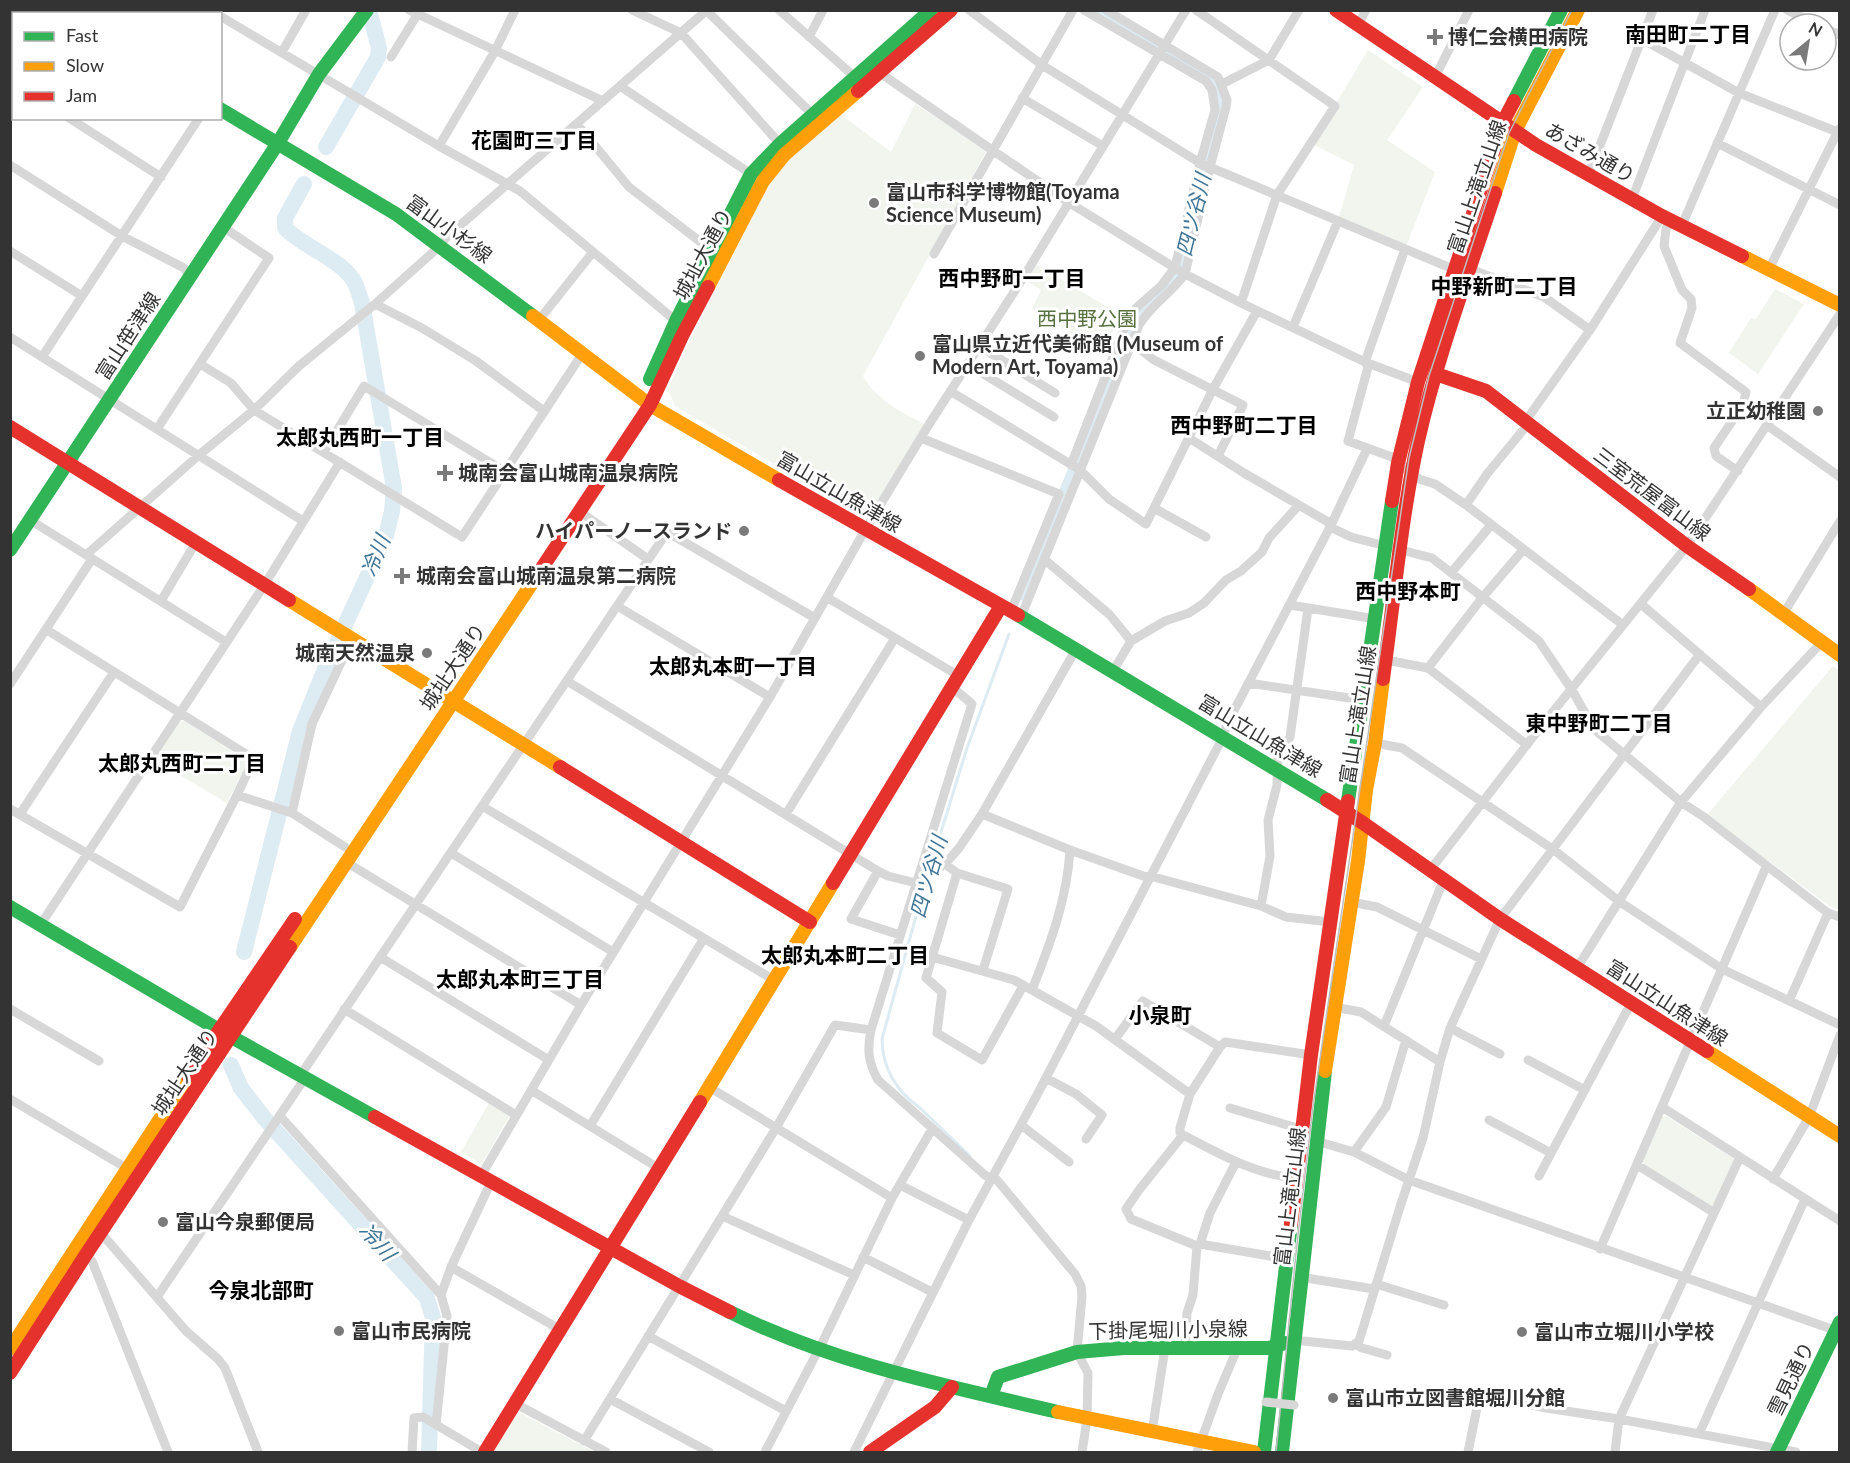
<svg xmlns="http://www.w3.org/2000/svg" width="1850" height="1463" viewBox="0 0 1850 1463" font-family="Lato,'Noto Sans JP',sans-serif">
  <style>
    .green { fill: #f1f5ed }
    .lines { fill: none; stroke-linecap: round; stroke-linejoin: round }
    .stream { stroke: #ddebf3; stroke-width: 3 }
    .river { stroke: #ddebf3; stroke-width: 16 }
    .street { stroke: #d7d7d7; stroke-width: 9 }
    .fast { stroke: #30b455; stroke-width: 14 }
    .slow { stroke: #ff9f0a; stroke-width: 14 }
    .jam { stroke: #e5322d; stroke-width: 14 }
    .tram { stroke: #bebebe; stroke-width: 1.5 }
    .street-bridge { stroke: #d7d7d7; stroke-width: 9 }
    .poi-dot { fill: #7a7a7a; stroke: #fff; stroke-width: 2 }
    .labels { text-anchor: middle; stroke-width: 6; stroke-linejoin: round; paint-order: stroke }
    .poi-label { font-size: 20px; font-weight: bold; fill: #333; stroke: #fff; text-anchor: start }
    .street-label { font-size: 20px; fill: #333; stroke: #fff }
    .park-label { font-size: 20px; fill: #56703f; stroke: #fff }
    .neighbourhood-label { font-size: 21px; font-weight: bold; fill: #000; stroke: #fff }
    .water-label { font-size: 21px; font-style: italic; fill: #3f7597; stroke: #fff }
  </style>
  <rect width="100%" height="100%" fill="#fff"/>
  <path class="green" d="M1368,50L1423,87L1387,140L1435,172L1405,249L1338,221L1354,165L1312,144Z
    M915,104L985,149V154L863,376C878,402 902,412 928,426L891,488L862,515L675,406L668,389L686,348L769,184L789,159L840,114L891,152Z
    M1034,263L1119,314L1105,354L1032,309L1041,290L1023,279Z
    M1775,289L1804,304L1758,374L1729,353L1751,318L1756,319Z
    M1833,666L1839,671V910L1827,904L1707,815Z
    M184,721L245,759L247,764L227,803L154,760L179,722Z
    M489,1103L510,1115L482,1164L461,1152Z
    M1666,1116L1734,1159L1713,1205L1708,1207L1644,1166L1643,1161L1662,1117Z
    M518,1412L595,1452H494Z"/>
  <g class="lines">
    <path class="stream" d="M929,871L967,748L1009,634
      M926,880L882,1039C882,1067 896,1091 919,1107L970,1156"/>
    <path class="river" d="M326,147L378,57L379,48L369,10
      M1025,593L1082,456L1131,325L1141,310L1167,289L1179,273L1203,169L1221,108L1216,85L1211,79L1096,10
      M244,952L300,731L327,664L386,536L392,511L394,488L362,303C360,297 358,291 356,285C345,260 304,248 285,228V218L304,184
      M231,1065L241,1088L265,1119L427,1298L433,1318L429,1452"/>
    <path class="street" d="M409,10L603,101
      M632,10L681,33L780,144
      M779,10L856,78
      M969,10L1042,65L1200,163L1453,269
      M1196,10L1335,106L1277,195L1241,303
      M1787,10L1816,24
      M707,11L813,115
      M115,14L117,10
      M211,14L213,10
      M220,16L439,146L520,191L676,321
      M1358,25L1366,10
      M1826,29L1840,35
      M809,37L823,10
      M1642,39L1739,93L1840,133
      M282,52L306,10
      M391,57L417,15
      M880,73L1068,202L1185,274L1241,303L1365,362L1418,382
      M1435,77L1469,10
      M10,81L14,83
      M1222,84L1269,60L1299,10
      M620,86L751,174
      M1022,98L1103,146
      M69,118L161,177
      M577,124L629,187L711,250
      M1717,143L1840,205
      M439,146L495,51L515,10
      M10,165L122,236L184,268L190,277
      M1588,176L1653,10
      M1632,199L1705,10
      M1671,219L1666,229L1664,246L1682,290L1691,299L1692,308L1680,343L1746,392L1743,405L1714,448L1716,456L1738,471
      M1682,225L1775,10
      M1405,249L1365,362L1368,367L1348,441L1392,457L1419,479L1435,484L1466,505L1623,625
      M10,251L82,296
      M934,254L1073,10
      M1470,269L1544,297L1590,330
      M1769,269L1839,129
      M375,304L422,328L476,361L544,411
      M539,320L593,252
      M1293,327L1338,221
      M10,337L303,521
      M1128,340L1154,360L1243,405L1218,456
      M979,346L1055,393
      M42,357L199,118
      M200,364L231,383L254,410L462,537L582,354
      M967,364L1054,417
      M950,391L1080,470L1109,499L1146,524L1213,389L1257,311
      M1525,422L1590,330L1662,216
      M1768,426L1840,477
      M157,429L269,258L223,227
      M921,438L1059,494L1011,611
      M1189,438L1244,473L1328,522L1330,527L1351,537L1432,558L1539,641L1572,690L1594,729L1681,802L1704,817L1828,913L1840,917
      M324,452L364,386L506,472
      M1071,465L1127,321L1136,308L1162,285L1175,267L1200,163L1215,110L1212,90L1206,81L1084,10
      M1466,505L1487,474L1528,424
      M1154,508L1206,537
      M580,512L648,559
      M30,520L226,642
      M86,555L199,455L254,410L299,366L375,304L431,254L449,235L707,10
      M1044,559L1110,615L1131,641
      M1451,573L1491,525
      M828,598L959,676
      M161,601L196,542
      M1641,604L1761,707
      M1290,605L1376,619
      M617,606L770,697
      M1784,613L1840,521
      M1021,617L1139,325C1151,305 1171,293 1185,274L1210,167L1226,107L1227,100L1218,77L1106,10
      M47,630L254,759L237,795
      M1386,660L1428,668L1527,745
      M1428,668L1482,598L1523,550
      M1113,671L1131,641L1165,621L1189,613L1204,603L1226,580L1241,571L1262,552L1269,538L1299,505
      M567,681L878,871L888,876L916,883L945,864L959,848L982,814L1076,649
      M1248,683L1363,700
      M10,684L92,559
      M952,687L972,704L871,1030C867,1050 868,1062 878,1080L986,1176L997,1180L1075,1274L1081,1286L1082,1296L1077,1352L1088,1373L1087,1419L1082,1452
      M1375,743L1402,748L1554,850L1620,902L1722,969L1840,1025
      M482,806L774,980
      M10,809L180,907L237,795L292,813L345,847
      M292,813L312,724L352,639
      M20,814L114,672
      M786,814L895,638
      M982,814L1070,850L1146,877L1150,876L1261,906L1270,856L1268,820L1277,785L1278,755L1290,737L1308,609
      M451,853L613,952
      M346,862L581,1005
      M945,864L957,873L1008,889L983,970
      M1431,869L1539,729L1687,546L1840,314
      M878,871L851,919L900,935
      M957,873L926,978L942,992L937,1033L982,1060L1023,986
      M1351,902L1377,907L1481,959
      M1261,906L1286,917L1330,922
      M41,924L265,584L340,462
      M380,957L549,1060
      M932,957L1014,980L1096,1026L1190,1094
      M1577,968L1681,802L1761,707L1822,642
      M1032,990C1050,944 1067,900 1070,850
      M1789,1001L1828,913
      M1334,1007L1361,1012L1440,1062
      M10,1009L99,1061
      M344,1009L516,1115
      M1384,1026L1444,879
      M1450,1028L1500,1054
      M1115,1039L1143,1001L1220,1047
      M1528,1060L1585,1090
      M300,1076L667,532L815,618
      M1046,1078L1076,1094L1102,1115L1086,1139
      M709,1087L892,1198
      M531,1090L660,1169
      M10,1099L128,1169
      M1662,1107L1840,1221
      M1230,1108L1294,1127
      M280,1116L441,1295L447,1316L436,1425
      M1489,1120L1551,1153
      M1021,1125L1069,1162
      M590,1126L704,938
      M1183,1135L1139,1190L1126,1209L1131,1219L1197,1246L1200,1244L1287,1259
      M1316,1141L1354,1152L1409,1180L1840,1332
      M1354,1152L1386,1107L1406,1040
      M1637,1165L1713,1212
      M481,1176L581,1005L770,697L865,530L928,426L1023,278L1186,10
      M1539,1176L1631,1003
      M1296,1178C1255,1175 1219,1153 1183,1135L1180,1133V1128L1190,1094L1220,1047L1225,1042L1311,1055
      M1773,1179L1809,1117L1840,1035
      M900,1185L969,1220
      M722,1216L854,1275
      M101,1233L186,1331L218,1359L225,1368L258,1452
      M1200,1244L1210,1213L1236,1162
      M1600,1249L1766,867
      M85,1256L92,1261L168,1452
      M863,1257L932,1292
      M451,1267L561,1330
      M1300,1277L1374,1289
      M1376,1284L1444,1305
      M441,1295L451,1267L491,1182
      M157,1297L305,1078
      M648,1336L786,1411
      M1293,1340L1352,1346L1359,1341L1399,1210L1423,1138L1440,1062L1450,1028L1494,932L1500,919L1700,654
      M1355,1344L1362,1348L1387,1355
      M1185,1347L1187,1313L1193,1295L1197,1246
      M610,1399L709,1452
      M516,1404L606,1452
      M1152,1432L1165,1348
      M1699,1434L1805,1199
      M584,1441L776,1128L835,1025L871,1030
      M412,1452L414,1418L423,1417L482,1452
      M765,1452L823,1341L892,1198L932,1129
      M854,1452L969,1220L1036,1097L1223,737L1227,724L1330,527L1367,449
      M1197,1452L1218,1394L1238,1347
      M1468,1452L1478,1403L1486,1395L1546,1408L1619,1419L1796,1452
      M1615,1452L1619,1419L1740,1157"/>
    <path class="fast" d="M59,10L64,14
      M1514,101L1561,10
      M220,109L396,214L533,316
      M278,143L319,74L367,10
      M650,379L676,321L751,174L780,144L931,10
      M10,550L278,143
      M1018,615L1327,800
      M1348,801L1392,501
      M10,907L219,1030L375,1117
      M730,1312C832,1363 947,1386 1058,1412
      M991,1396L998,1377L1077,1352L1124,1348H1269L1285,1343
      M1264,1452L1291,1224
      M1282,1452L1325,1071
      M1777,1452L1840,1322"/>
    <path class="slow" d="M1495,193L1515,131L1578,10
      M1742,256L1840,305
      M708,287L763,181L784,155L858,91
      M533,316L650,405L779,480
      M1749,589L1840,655
      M289,600L560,767
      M290,947L534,580
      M1707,1051L1840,1136
      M1325,1071L1358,861L1366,790L1375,743L1383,679
      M700,1102L833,883
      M10,1349L188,1076
      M1058,1412L1254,1452"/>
    <path class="jam" d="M1336,10L1536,145L1662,216L1742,256
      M858,91L951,10
      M1436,374L1486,391L1687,546L1749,589
      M10,427L289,600
      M779,480L1018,615
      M1392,501L1398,463L1418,382L1503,122L1514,101
      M534,580L650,405L682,336L708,287
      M1383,679C1394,600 1401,519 1418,441C1437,357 1468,275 1495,193
      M560,767L810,922
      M1327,800L1363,823L1500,919L1707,1051
      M833,883L1001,606
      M188,1076L295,919
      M375,1117L679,1286L730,1312
      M1291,1224L1311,1055L1348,801
      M10,1373L85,1256L290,947
      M485,1452L700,1102
      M870,1452L935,1407L952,1387"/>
    <path class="tram" d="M1276,1452L1296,1253L1313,1106L1409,458L1429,376L1509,133L1572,10"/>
    <path class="street-bridge" d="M1266,1402L1294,1405"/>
  </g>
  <g class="poi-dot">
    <path d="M1432 28h6v6h6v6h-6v6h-6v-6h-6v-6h6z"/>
    <circle cx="874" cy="203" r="6"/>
    <circle cx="920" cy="356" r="6"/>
    <circle cx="1818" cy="411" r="6"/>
    <path d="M442 464h6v6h6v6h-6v6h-6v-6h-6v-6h6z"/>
    <circle cx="744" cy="531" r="6"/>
    <path d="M399 567h6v6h6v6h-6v6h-6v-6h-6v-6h6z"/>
    <circle cx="427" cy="653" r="6"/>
    <circle cx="163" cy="1222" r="6"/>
    <circle cx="339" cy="1331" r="6"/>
    <circle cx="1522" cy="1332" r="6"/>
    <circle cx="1333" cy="1398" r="6"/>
  </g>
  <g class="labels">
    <g class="poi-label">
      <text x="1448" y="44">博仁会横田病院</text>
      <text x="886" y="199">富山市科学博物館(Toyama<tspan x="886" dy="23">Science Museum)</tspan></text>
      <text x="932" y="351">富山県立近代美術館 (Museum of<tspan x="932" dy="23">Modern Art, Toyama)</tspan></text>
      <text x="1806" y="418" text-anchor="end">立正幼稚園</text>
      <text x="458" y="480">城南会富山城南温泉病院</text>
      <text x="732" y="538" text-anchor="end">ハイパーノースランド</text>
      <text x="416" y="583">城南会富山城南温泉第二病院</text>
      <text x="415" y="660" text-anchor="end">城南天然温泉</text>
      <text x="175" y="1229">富山今泉郵便局</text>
      <text x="351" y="1338">富山市民病院</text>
      <text x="1534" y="1339">富山市立堀川小学校</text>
      <text x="1345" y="1405">富山市立図書館堀川分館</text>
    </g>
    <g class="street-label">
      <text transform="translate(1590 153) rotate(30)" y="7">あざみ通り</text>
      <text transform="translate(1477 187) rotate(-71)" y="7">富山上滝立山線</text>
      <text transform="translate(449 229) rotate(36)" y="7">富山小杉線</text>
      <text transform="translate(703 254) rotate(-62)" y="7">城址大通り</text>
      <text transform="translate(128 336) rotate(-57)" y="7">富山笹津線</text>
      <text transform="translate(839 492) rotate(30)" y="7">富山立山魚津線</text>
      <text transform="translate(1652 494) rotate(37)" y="7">三室荒屋富山線</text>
      <text transform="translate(453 667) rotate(-56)" y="7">城址大通り</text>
      <text transform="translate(1358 715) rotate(-81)" y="7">富山上滝立山線</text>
      <text transform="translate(1260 736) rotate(31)" y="7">富山立山魚津線</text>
      <text transform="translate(1667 1003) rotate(33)" y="7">富山立山魚津線</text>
      <text transform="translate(185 1072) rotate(-56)" y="7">城址大通り</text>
      <text transform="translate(1290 1197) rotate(-83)" y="7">富山上滝立山線</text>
      <text transform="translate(1168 1330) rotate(-1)" y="7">下掛尾堀川小泉線</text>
      <text transform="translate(1791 1379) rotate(-64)" y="7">雪見通り</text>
    </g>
    <g class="park-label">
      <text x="1087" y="326">西中野公園</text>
    </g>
    <g class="neighbourhood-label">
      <text x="1688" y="42">南田町二丁目</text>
      <text x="534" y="148">花園町三丁目</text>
      <text x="1012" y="286">西中野町一丁目</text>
      <text x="1504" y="294">中野新町二丁目</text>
      <text x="1244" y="433">西中野町二丁目</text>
      <text x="360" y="445">太郎丸西町一丁目</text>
      <text x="1408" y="599">西中野本町</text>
      <text x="733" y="674">太郎丸本町一丁目</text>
      <text x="1599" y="731">東中野町二丁目</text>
      <text x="182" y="771">太郎丸西町二丁目</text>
      <text x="845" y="963">太郎丸本町二丁目</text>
      <text x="520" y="987">太郎丸本町三丁目</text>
      <text x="1160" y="1023">小泉町</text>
      <text x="261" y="1298">今泉北部町</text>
    </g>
    <g class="water-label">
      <text transform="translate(1194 215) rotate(-76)" y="7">四ツ谷川</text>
      <text transform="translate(376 556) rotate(-68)" y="7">冷川</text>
      <text transform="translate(929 877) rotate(-74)" y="7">四ツ谷川</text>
      <text transform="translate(377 1242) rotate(48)" y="7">冷川</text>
    </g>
  </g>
  <rect width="1850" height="1463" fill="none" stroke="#333333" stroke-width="24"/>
  <rect x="12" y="12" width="210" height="108" fill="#ffffff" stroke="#adadad" stroke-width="1.5"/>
  <rect x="24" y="32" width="30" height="9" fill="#30b455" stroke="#adadad" stroke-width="1.5"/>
  <text x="66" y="42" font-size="18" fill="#333333">Fast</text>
  <rect x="24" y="62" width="30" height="9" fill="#ff9f0a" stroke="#adadad" stroke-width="1.5"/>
  <text x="66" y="72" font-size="18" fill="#333333">Slow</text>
  <rect x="24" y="92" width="30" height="9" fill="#e5322d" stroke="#adadad" stroke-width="1.5"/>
  <text x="66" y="102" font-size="18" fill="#333333">Jam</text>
  <g transform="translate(1808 42) rotate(30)"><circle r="28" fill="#ffffff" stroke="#adadad" stroke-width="1.5"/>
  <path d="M0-4.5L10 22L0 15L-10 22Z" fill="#7a7a7a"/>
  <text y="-9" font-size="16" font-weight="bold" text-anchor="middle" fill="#333333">N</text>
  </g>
</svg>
